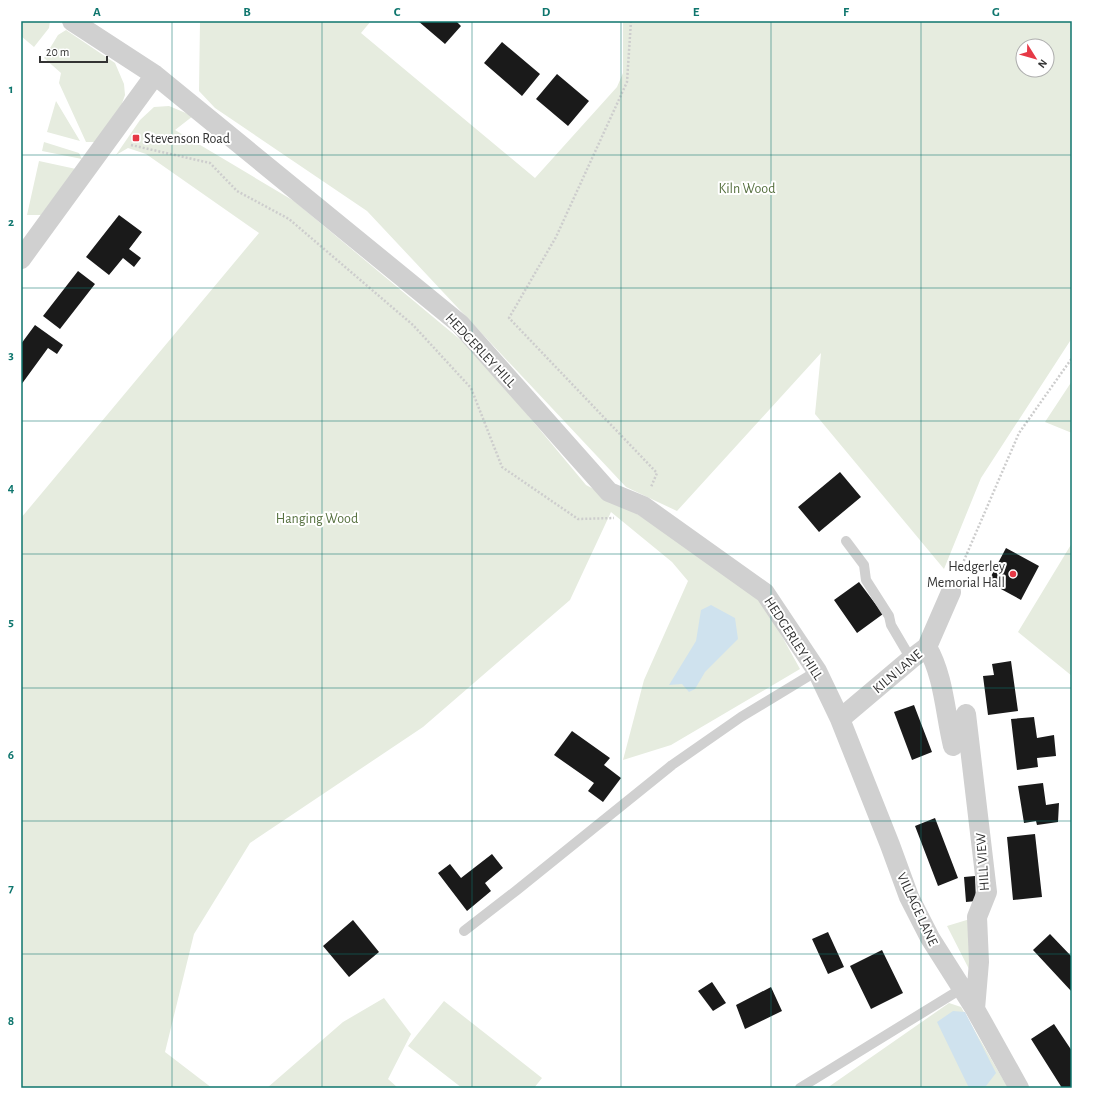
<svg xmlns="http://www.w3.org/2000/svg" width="1093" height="1109" viewBox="0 0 1093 1109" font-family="'Alegreya Sans',sans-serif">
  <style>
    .green { fill: #e6ecdf; fill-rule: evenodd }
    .water { fill: #cfe2ee }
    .building { fill: #1a1a1a }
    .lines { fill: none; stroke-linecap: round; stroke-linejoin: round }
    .path { stroke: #cdcdcd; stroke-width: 2.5; stroke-dasharray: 2 2; stroke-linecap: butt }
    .service { stroke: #d0d0d0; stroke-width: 10 }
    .minor { stroke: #d0d0d0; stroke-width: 20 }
    .grid { fill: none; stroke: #0f766e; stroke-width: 1; stroke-opacity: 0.55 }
    .poi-dot { fill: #e63946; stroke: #fff; stroke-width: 1.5 }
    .labels { text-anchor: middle; stroke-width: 4; stroke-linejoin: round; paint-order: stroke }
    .poi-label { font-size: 14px; fill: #333; stroke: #fff; text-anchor: start }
    .park-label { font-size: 14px; fill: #56703f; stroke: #fff }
    .street-label { font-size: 14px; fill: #333; stroke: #fff }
    .neatline { fill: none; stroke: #0f766e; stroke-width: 1.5 }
    .grid-label { font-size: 13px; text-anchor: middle; font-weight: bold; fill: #0f766e }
  </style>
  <rect width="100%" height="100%" fill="#fff"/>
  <path class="green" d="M21,21H50L49,28L34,47L21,36Z
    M200,21H371L361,33L535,178L617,87L623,73V21H1072V338L981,478L944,569L815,414L821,353L677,511L626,487L367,211L215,108L199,91ZM1023,46H1047V70H1023Z
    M66,30L115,63L124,84L125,95L120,109L96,142H86L59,83L61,73L44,58L58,35Z
    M56,101L80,141L47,132Z
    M169,106L193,116L175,130L294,201L475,352L586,485L622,504L758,593L800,669L671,745L623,760L644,680L688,581L672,562L611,512L570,600L423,727L250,843L194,934L165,1052L212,1088H21V518L259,233L146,154L128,148L116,155L140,120L154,107Z
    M44,142L79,153L82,159L42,151Z
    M39,161L76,169L41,215H27Z
    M1072,381V433L1045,422Z
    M1072,543V676L1018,632Z
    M970,919L972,975L947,926Z
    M384,998L411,1034L388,1079L398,1088H267L343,1022Z
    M444,1001L542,1078L534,1088H462L408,1046Z
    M949,1003L961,1007L1008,1088H827Z"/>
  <path class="water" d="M711,605L735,618L738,639L705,672L695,689L689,692L682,684L669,685L696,641L701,610Z
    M953,1011L965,1012L996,1073L986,1086L969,1088L937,1022Z"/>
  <path class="building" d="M418,21H456L461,26L445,44Z
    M502,42L540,74L522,96L484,63Z
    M557,74L589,101L568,126L536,99Z
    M119,215L142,232L129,249L141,258L134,267L123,258L109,275L86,257Z
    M78,271L95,284L60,329L43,316Z
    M35,325L63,345L57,354L48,348L21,385V344Z
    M840,472L861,497L819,532L798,507Z
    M1006,548L1039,566L1021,600L988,582Z
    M859,582L883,614L857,633L834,600Z
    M1011,661L1018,711L988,715L983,676L994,675L992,664Z
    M914,705L932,752L912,760L894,712Z
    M1034,717L1037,738L1054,735L1056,756L1037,758L1038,767L1017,770L1011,719Z
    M572,731L610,758L604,765L621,778L603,802L588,791L594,783L554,755Z
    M1043,783L1046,805L1059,803L1058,822L1037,825L1036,821L1024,823L1018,786Z
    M935,818L958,878L938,886L915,826Z
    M1035,834L1042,897L1013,900L1007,837Z
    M492,854L503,868L485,883L491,891L467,911L438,873L450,864L461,878Z
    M975,876L976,901L966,902L964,877Z
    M353,920L379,952L349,977L323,946Z
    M828,932L844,967L828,974L812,939Z
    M1050,934L1072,957V992L1033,950Z
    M882,950L903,993L871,1009L850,966Z
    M712,982L726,1003L713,1011L698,991Z
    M771,987L782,1011L745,1029L736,1005Z
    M1054,1024L1072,1051V1088H1062L1031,1039Z"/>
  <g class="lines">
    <path class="path" d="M631,21L627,82L556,237L509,318L657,473L651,487
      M131,145L210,163L237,191L289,219L413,325L471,388L502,467L578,519L614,518
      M959,572L1019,433L1072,358"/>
    <path class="service" d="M846,541L864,565L866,580L889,616L891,625L911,659
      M464,931L517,890L672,765L741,717L817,671
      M800,1088L961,989"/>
    <path class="minor" d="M72,21L155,75L460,324L609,492L643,506L765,593L817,671L840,719L890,845L909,897L930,938L975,1009L1019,1088
      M21,259L155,75
      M927,647C944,676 945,713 953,746
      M966,714L987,892L977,917L979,962L975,1009
      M840,719L911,659L927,647L951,592"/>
  </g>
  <path class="grid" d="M172,21V1088M322,21V1088M472,21V1088M621,21V1088M771,21V1088M921,21V1088M21,155H1072M21,288H1072M21,421H1072M21,554H1072M21,688H1072M21,821H1072M21,954H1072"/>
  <g class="poi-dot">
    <rect x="132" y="134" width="8" height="8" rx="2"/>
    <circle cx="1013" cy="574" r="4"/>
  </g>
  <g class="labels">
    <g class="poi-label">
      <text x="144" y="143">Stevenson Road</text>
      <text x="1005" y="571" text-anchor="end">Hedgerley<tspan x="1005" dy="16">Memorial Hall</tspan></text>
    </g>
    <g class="park-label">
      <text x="747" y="193">Kiln Wood</text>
      <text x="317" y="523">Hanging Wood</text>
    </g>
    <g class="street-label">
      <text transform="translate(481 350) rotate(47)" y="5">HEDGERLEY HILL</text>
      <text transform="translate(794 638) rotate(57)" y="5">HEDGERLEY HILL</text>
      <text transform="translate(897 671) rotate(-40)" y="5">KILN LANE</text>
      <text transform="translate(982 862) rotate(-94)" y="5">HILL VIEW</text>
      <text transform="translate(918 909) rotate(65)" y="5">VILLAGE LANE</text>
    </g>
  </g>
  <rect width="1093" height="1109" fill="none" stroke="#ffffff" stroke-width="44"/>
  <g transform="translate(1035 58) rotate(127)"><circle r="19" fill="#ffffff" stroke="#adadad"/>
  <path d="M0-3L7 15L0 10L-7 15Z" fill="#e63946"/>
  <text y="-6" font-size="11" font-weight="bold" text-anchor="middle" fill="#333333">N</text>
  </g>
  <path d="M40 56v6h67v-6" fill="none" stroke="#333333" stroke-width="2"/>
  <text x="46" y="56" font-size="12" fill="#333333" stroke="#ffffff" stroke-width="3" paint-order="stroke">20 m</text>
  <rect x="22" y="22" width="1049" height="1065" class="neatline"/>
  <g class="grid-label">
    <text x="97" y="16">A</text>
    <text x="247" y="16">B</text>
    <text x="397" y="16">C</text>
    <text x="546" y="16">D</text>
    <text x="696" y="16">E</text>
    <text x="846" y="16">F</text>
    <text x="996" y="16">G</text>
    <text x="11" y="93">1</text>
    <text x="11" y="226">2</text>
    <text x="11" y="359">3</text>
    <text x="11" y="492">4</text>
    <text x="11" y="626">5</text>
    <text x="11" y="759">6</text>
    <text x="11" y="892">7</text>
    <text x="11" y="1025">8</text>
  </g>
</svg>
